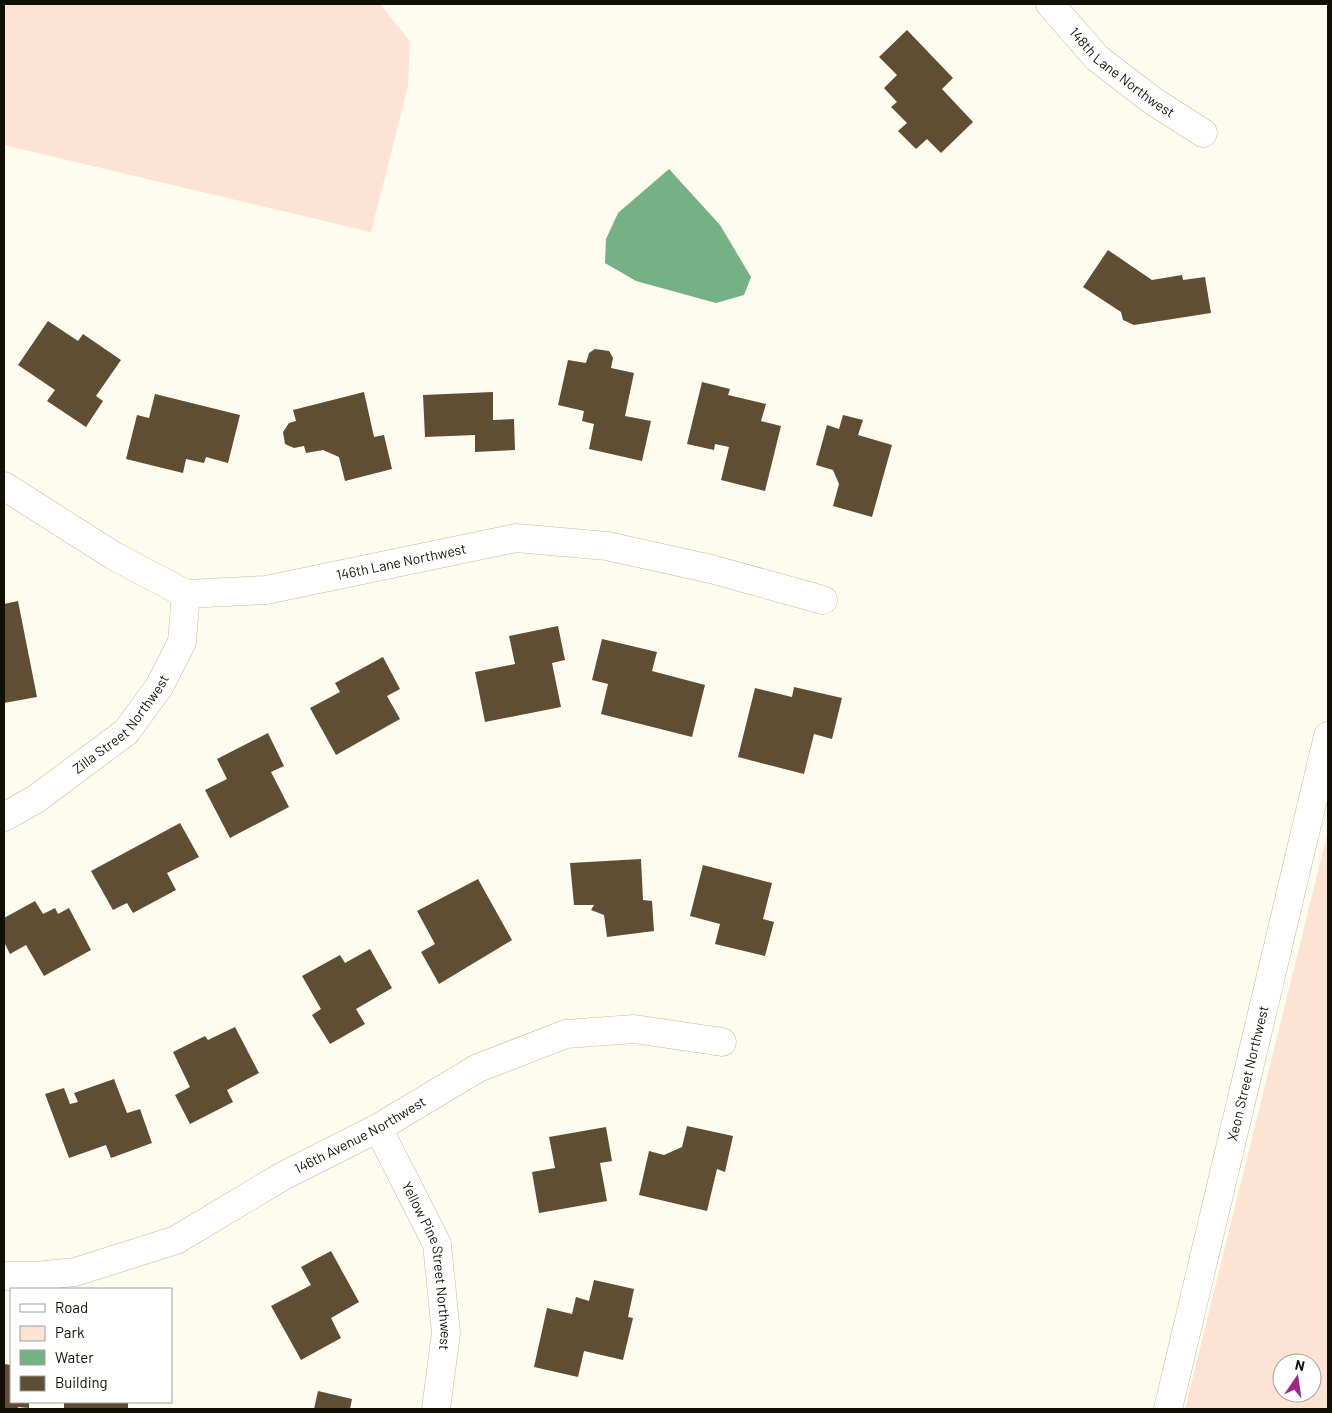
<svg xmlns="http://www.w3.org/2000/svg" width="1332" height="1413" viewBox="0 0 1332 1413" font-family="Barlow,sans-serif">
  <style>
    .green { fill: #fde3d4; fill-rule: evenodd }
    .water { fill: #74b184 }
    .building { fill: #5f4d34 }
    .lines { fill: none; stroke-linecap: round; stroke-linejoin: round }
    .street-casing { stroke: #bfbb9a; stroke-width: 29 }
    .street { stroke: #fff; stroke-width: 28 }
    .labels { text-anchor: middle; stroke-width: 5; stroke-linejoin: round; paint-order: stroke }
    .street-label { font-size: 14px; fill: #111005; stroke: #fff }
  </style>
  <rect width="100%" height="100%" fill="#fefcef"/>
  <path class="green" d="M4,4H380L410,41L408,86L371,232L4,145Z
    M1328,831V1409H1185ZM1282,1363H1312V1393H1282Z"/>
  <path class="water" d="M669,169L720,225L751,277L744,295L716,303L636,281L605,263L606,239L618,213Z"/>
  <path class="building" d="M907,30L953,78L942,89L973,122L941,153L927,139L916,149L898,131L907,123L891,107L897,102L884,88L897,75L879,57Z
    M1108,250L1152,280L1182,275L1183,280L1205,277L1211,313L1134,325L1123,320L1121,312L1083,287Z
    M48,321L78,341L83,334L121,360L96,396L103,401L86,427L47,401L55,390L18,365Z
    M595,349L609,351L613,358L611,368L634,373L625,416L651,421L642,461L589,449L594,424L582,421L584,411L558,405L568,360L586,363L589,353Z
    M702,382L730,389L728,395L766,404L761,421L781,426L765,491L721,480L729,447L715,444L714,450L687,444Z
    M364,392L374,437L384,435L392,469L345,481L339,457L323,450L306,453L304,446L294,448L285,444L283,432L289,423L296,421L293,410Z
    M493,392V420L514,419L515,450L475,452V435L425,437L423,395Z
    M155,394L240,415L228,463L206,457L204,463L186,459L183,473L126,459L137,415L149,418Z
    M843,415L863,420L858,435L892,445L872,517L833,506L839,484L833,470L816,465L827,425L839,429Z
    M18,601L37,697L4,703V604Z
    M558,626L565,660L552,663L561,707L485,722L475,672L515,664L509,636Z
    M602,639L657,652L652,671L705,685L692,737L601,714L608,684L592,680Z
    M383,657L400,689L387,696L400,719L336,755L310,708L340,692L335,683Z
    M794,687L842,698L832,739L814,734L804,774L738,757L755,688L792,697Z
    M268,733L284,766L271,772L289,807L230,838L205,790L227,779L217,759Z
    M180,823L199,857L167,873L176,890L133,913L127,903L113,910L91,871Z
    M641,859L643,900L652,901L654,931L607,937L604,915L591,910L594,905H574L570,863Z
    M703,865L772,883L763,919L774,922L765,956L715,944L720,924L690,916Z
    M478,879L512,940L439,984L421,952L435,944L417,911Z
    M35,901L43,914L55,908L58,914L69,908L91,950L44,976L26,945L10,954L4,942V918Z
    M370,949L392,988L356,1009L365,1024L330,1044L312,1015L321,1009L302,976L340,955L345,963Z
    M235,1027L259,1073L227,1090L233,1102L190,1124L175,1095L190,1087L173,1052L205,1036L208,1040Z
    M114,1079L127,1113L140,1109L152,1143L111,1158L106,1145L69,1158L45,1094L64,1088L70,1104L78,1102L74,1093Z
    M687,1126L733,1136L725,1172L717,1169L707,1211L639,1195L649,1151L664,1155L682,1147Z
    M606,1127L612,1161L600,1163L607,1201L539,1213L532,1172L555,1168L549,1137Z
    M331,1251L359,1302L331,1318L341,1338L301,1360L271,1306L311,1285L301,1267Z
    M594,1280L634,1289L628,1317L633,1318L623,1360L584,1351L578,1377L534,1367L547,1308L572,1314L576,1297L589,1301Z
    M4,1364L11,1365V1402H29V1408L18,1407V1409H4Z
    M318,1391L352,1399L350,1409H314Z
    M64,1402H128V1409H64Z"/>
  <g class="lines">
    <defs>
      <g id="street">
        <path id="s1" d="M1050,4L1097,58L1153,101L1203,133"/>
        <path id="s2" d="M4,486L114,556L186,594L266,590L516,538L607,546L711,569L823,600"/>
        <path id="s3" d="M4,817L36,799L126,732L159,687L182,642L186,594"/>
        <path id="s4" d="M378,1128L437,1244L446,1333L436,1409"/>
        <path id="s5" d="M4,1276H36L75,1272L176,1240L283,1176L378,1128L478,1068L566,1034L634,1029L722,1042"/>
        <path id="s6" d="M1168,1409L1328,736"/>
      </g>
    </defs>
    <use href="#street" class="street-casing"/>
    <use href="#street" class="street"/>
  </g>
  <g class="labels">
    <g class="street-label">
      <text dy="5" stroke="none"><textPath href="#s1" startOffset="100">148th Lane Northwest</textPath></text>
      <text dy="5" stroke="none"><textPath href="#s2" startOffset="430">146th Lane Northwest</textPath></text>
      <text dy="5" stroke="none"><textPath href="#s3" startOffset="151">Zilla Street Northwest</textPath></text>
      <text dy="5" stroke="none"><textPath href="#s6" startOffset="345">Xeon Street Northwest</textPath></text>
      <text dy="5" stroke="none"><textPath href="#s5" startOffset="389">146th Avenue Northwest</textPath></text>
      <text dy="5" stroke="none"><textPath href="#s4" startOffset="149">Yellow Pine Street Northwest</textPath></text>
    </g>
  </g>
  <rect width="1332" height="1413" fill="none" stroke="#111005" stroke-width="10"/>
  <rect x="10" y="1288" width="162" height="115" fill="#ffffff" stroke="#a09f9b"/>
  <rect x="20" y="1304" width="25" height="8" fill="#ffffff" stroke="#a09f9b"/>
  <text x="55" y="1313" font-size="15" fill="#111005">Road</text>
  <rect x="20" y="1326" width="25" height="15" fill="#fde3d4" stroke="#a09f9b"/>
  <text x="55" y="1338" font-size="15" fill="#111005">Park</text>
  <rect x="20" y="1350" width="25" height="15" fill="#74b184" stroke="#a09f9b"/>
  <text x="55" y="1363" font-size="15" fill="#111005">Water</text>
  <rect x="20" y="1376" width="25" height="15" fill="#5f4d34" stroke="#a09f9b"/>
  <text x="55" y="1388" font-size="15" fill="#111005">Building</text>
  <g transform="translate(1297 1378) rotate(13)"><circle r="24" fill="#ffffff" stroke="#a09f9b"/>
  <path d="M0-4L9 19L0 12L-9 19Z" fill="#9b2986"/>
  <text y="-8" font-size="14" font-weight="bold" text-anchor="middle" fill="#111005">N</text>
  </g>
</svg>
